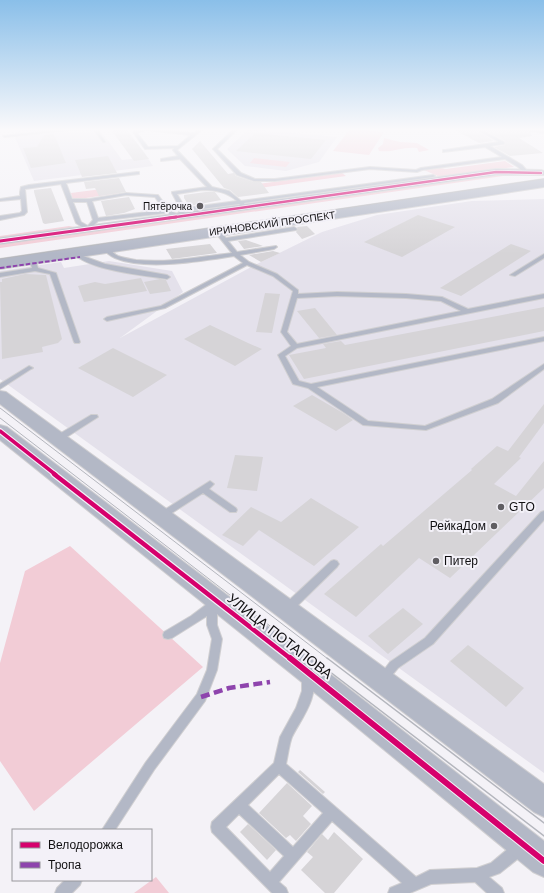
<svg xmlns="http://www.w3.org/2000/svg" width="544" height="893" viewBox="0 0 544 893" font-family="Arial,sans-serif">
  <style>
    .built { fill: #e4e1eb }
    .green { fill: #f2ccd6 }
    .forest { fill: #f3c9d4 }
    .building { fill: #d6d4d7 }
    .lines { fill: none; stroke-linecap: round; stroke-linejoin: round }
    .service-casing { stroke: #d0cfd1; stroke-width: 2 }
    .minor-casing { stroke: #d0cfd1; stroke-width: 2 }
    .tertiary-casing { stroke: #d0cfd1; stroke-width: 2 }
    .secondary-casing { stroke: #d0cfd1; stroke-width: 2 }
    .service { fill: #b3b8c6; fill-rule: evenodd }
    .minor { fill: #b3b8c6; fill-rule: evenodd }
    .tertiary { fill: #b3b8c6; fill-rule: evenodd }
    .secondary { fill: #b2b7c6; fill-rule: evenodd }
    .tram-far1 { stroke: #b4b6bd; stroke-width: 1 }
    .tram { stroke: #b4b6bd; stroke-width: 1.5 }
    .quiet-far1 { stroke: #8e44ad; stroke-width: 2; stroke-dasharray: 4.5 2; stroke-linecap: butt }
    .quiet { stroke: #8e44ad; stroke-width: 4.5; stroke-dasharray: 9 4.5; stroke-linecap: butt }
    .cycleway-far4-casing { stroke: #f3f1f8; stroke-width: 4 }
    .cycleway-far3-casing { stroke: #f3f1f8; stroke-width: 5 }
    .cycleway-far2-casing { stroke: #f3f1f8; stroke-width: 6 }
    .cycleway-far1-casing { stroke: #f3f1f8; stroke-width: 7 }
    .cycleway-casing { stroke: #f3f1f8; stroke-width: 8 }
    .cycleway-far4 { stroke: #d6006c; stroke-width: 2.5 }
    .cycleway-far3 { stroke: #d6006c; stroke-width: 3 }
    .cycleway-far2 { stroke: #d6006c; stroke-width: 3.5 }
    .cycleway-far1 { stroke: #d6006c; stroke-width: 4.5 }
    .cycleway { stroke: #d6006c; stroke-width: 6 }
    .poi-dot { fill: #605e62; stroke: #f3f1f8; stroke-width: 1.5 }
    .labels { text-anchor: middle; stroke-width: 4; stroke-linejoin: round; paint-order: stroke }
    .far-poi-label { font-size: 10px; fill: #100f11; stroke: #f3f1f8; text-anchor: end }
    .far-street-label { font-size: 10px; fill: #100f11; stroke: #f3f1f8 }
    .poi-label { font-size: 12px; fill: #100f11; stroke: #f3f1f8; text-anchor: start }
    .near-street-label { font-size: 14px; fill: #100f11; stroke: #f3f1f8 }
  </style>
  <rect width="100%" height="100%" fill="#f4f2f7"/>
  <path class="built" d="M21,129H105L101,131L122,160L147,157L153,166L34,181L14,135Z
    M249,129L337,137L319,162L286,171L245,166L230,152L227,149Z
    M544,199V773L0,379V271L61,262L64,268L109,261L172,271L183,292L120,338L253,266L322,232L377,215L472,201Z"/>
  <path class="green" d="M350,129H352L384,132L369,155L333,151Z
    M254,158L290,162L286,167L250,163Z
    M505,161L514,167L440,177L424,170L440,168L446,169Z
    M492,174L510,175L0,248V244Z
    M117,187L120,192L119,193L73,200L71,193Z
    M69,226L81,228L0,240V236Z
    M70,546L203,667L34,811L0,761V663L25,571Z
    M156,877L169,893H134Z"/>
  <path class="forest" d="M384,138L400,142L417,143L429,150L419,152L417,148C403,146 392,153 379,151L378,148L383,144Z
    M342,173L346,176L244,190L250,185Z"/>
  <path class="building" d="M126,129L140,147L149,159L134,161L112,131Z
    M453,129H475L494,141L479,143Z
    M482,129H528L532,136L519,138L543,153L510,156L494,147L505,145V141Z
    M255,133L326,140L311,159L236,151Z
    M54,134L66,163L31,168L23,148L37,147L44,135Z
    M200,141L228,174L234,173L236,176L254,182H261L269,193L238,197L230,190L224,188L192,149Z
    M108,156L117,173L82,177L75,160Z
    M119,178L126,192L99,196L95,188L86,189L84,182Z
    M51,188L64,221L45,224L43,223L34,192V190Z
    M206,192H215L221,200L189,206L184,198V195Z
    M129,197L135,209L124,213L106,216L101,201Z
    M418,215L455,227L402,257L364,242Z
    M307,226L315,234L302,239L296,232L298,229L297,227Z
    M246,240L263,246L244,249L238,241Z
    M210,244L217,253L172,259L166,249Z
    M511,244L531,251L461,296L440,288Z
    M273,251L280,253L261,262L249,255Z
    M25,274L46,275L62,339L58,343L42,347L43,352L2,359L0,282H2V279Z
    M141,278L147,291L84,302L78,286L95,282L105,284Z
    M160,279L166,280L171,291L150,294L144,282Z
    M265,293L280,294L272,333L256,332Z
    M544,307V331L304,379L289,355L326,348L323,344L341,341L345,345Z
    M315,308L337,335L319,338L297,311Z
    M210,325L248,343L262,349L235,366L184,339Z
    M113,348L167,375L133,397L78,368Z
    M312,395L343,413L353,420L336,431L293,406Z
    M544,404V423L519,457L521,458L494,484L516,496L544,461V488L450,578L419,558L356,617L324,594L381,544L383,546L472,470L471,469L497,446L508,451Z
    M235,455L263,457L257,491L227,488Z
    M311,498L359,527L314,566L259,530L243,546L222,535L251,507L281,522Z
    M403,608L423,624L388,654L368,636Z
    M468,645L524,688L506,707L450,661Z
    M300,770L325,792L323,794L298,772Z
    M287,783L312,806L303,816L311,824L296,841L290,835L286,838L259,813Z
    M248,824L276,850L267,860L240,832Z
    M334,832L363,859L334,893H325L301,870L313,857L307,852L322,834L328,840Z"/>
  <g class="lines">
    <defs>
      <path id="service" d="M70,129H80L5,137L3,136Z
        M93,129H97L105,142H103Z
        M142,129L194,133L199,129H203L177,150L212,187L229,191L241,201L433,175L435,176L433,177L244,203L245,205L243,206L239,204L186,211L178,218L166,213L98,221L88,231L76,223L61,184L25,189L27,212L24,215L0,220V216L20,213L22,211L21,199L0,201V199L20,196V192L21,187L29,185L137,172H139V174L66,183L72,199H89L126,193L156,195H158L169,210L177,214L181,210L172,193V192L207,187L180,159L161,161V159L178,156L173,150L174,148L145,149L133,132ZM145,130L191,135L178,146L148,147L137,133ZM202,190C216,190 227,192 237,201L185,208L177,194ZM126,195L155,197L164,210L98,218L92,201ZM73,202H87L93,220L88,226L81,222Z
        M234,129H238L217,149L241,173L255,179H275L370,167L416,170L421,168L502,157L485,147L443,152V150H445L499,142L476,129H480L504,142V144L490,146L522,165L528,172L524,173L518,167L505,159L422,170L417,172L370,169L275,181H254L237,175L213,149Z
        M294,227L297,229L296,230L228,241L237,252L276,246L277,247L274,249L240,255L249,262L277,274L298,290V294L337,292L406,294L442,297L468,309L544,294V298L297,348L285,356L299,381L311,384L544,337V341L317,387L368,421L425,426L492,399L544,364V369L498,403L426,430L363,425L308,388L293,384L278,355L291,346L281,332L293,291L273,276L247,265L165,308L107,321L104,319L107,317L161,306L243,263L234,256C201,261 146,271 115,258C110,256 106,252 102,249V247C109,246 112,253 118,256C123,258 131,259 136,260C168,263 200,257 232,253L215,232V230H219L226,238ZM337,296L406,298L441,301L461,311L297,344L287,332L297,298Z
        M75,250L83,256L105,264L167,275L170,277L167,279C142,275 89,271 72,252Z
        M544,254V258L515,276L510,275Z
        M32,257L35,259L38,268L56,273L80,342L79,343H75L74,342L50,274L35,271L0,277V273L32,268L29,259Z
        M29,366L33,368L31,369L0,389V384Z
        M91,415H97L98,417L62,440H56L55,438L56,436Z
        M210,481L214,484L209,489L236,508L237,510L236,512H230L203,493L164,518H158L157,516L158,514Z
        M544,511V520L433,644L398,668L387,681L383,683L379,681L378,678L390,662L425,638L541,512Z
        M334,560L337,561L339,564L337,567L292,611L288,612L284,611L283,608L284,605L331,561Z
        M218,598L222,599L223,602L217,614V625L222,639L217,670L205,701L154,770L115,830H102L146,762L197,694L207,670L212,639L207,625V616L172,638L168,639L164,638L163,635L164,632L191,616L211,601Z
        M307,672L311,674C321,695 301,719 292,737C289,745 288,755 286,764L416,877L430,870L477,868L491,863L515,843L520,841L525,843L527,848L525,853L500,873L489,877L502,888L504,893H487L475,882L431,884L410,893H388L390,888L402,883L332,821L279,882L286,888L288,893H272L212,832L211,827L212,822L274,763L280,737L296,708L302,691V677L303,674ZM279,774L323,813L293,847L248,805ZM239,814L284,856L270,872L226,827Z
        M65,880H82L80,885L72,893H55L57,888Z"/>
      <path id="minor" d="M529,129H544V133L530,131Z
        M496,169L541,170L544,171V175H496L0,244V238Z"/>
      <path id="tertiary" d="M0,391L6,392L544,784V817L534,812L0,404Z
        M0,425L7,427L316,663L544,841V877L533,872L298,679L0,440Z"/>
      <path id="secondary" d="M544,179V187L0,269V259Z"/>
    </defs>
    <use href="#service" class="service-casing"/>
    <use href="#minor" class="minor-casing"/>
    <use href="#tertiary" class="tertiary-casing"/>
    <use href="#secondary" class="secondary-casing"/>
    <use href="#service" class="service"/>
    <use href="#minor" class="minor"/>
    <use href="#tertiary" class="tertiary"/>
    <use href="#secondary" class="secondary"/>
    <path class="tram-far1" d="M0,259L544,179
      M0,408L328,659
      M0,418L313,659"/>
    <path class="tram" d="M312,658L544,836
      M327,658L544,823"/>
    <path class="quiet-far1" d="M0,268L80,257"/>
    <path class="quiet" d="M201,697L229,688L270,682"/>
    <defs>
      <path id="cycleway-far4" d="M169,218L496,172L541,173"/>
      <path id="cycleway-far3" d="M0,241L176,217"/>
      <path id="cycleway-far2" d="M0,431L56,475"/>
      <path id="cycleway-far1" d="M54,474L291,659"/>
      <path id="cycleway" d="M290,658L544,861"/>
    </defs>
    <use href="#cycleway-far4" class="cycleway-far4-casing"/>
    <use href="#cycleway-far3" class="cycleway-far3-casing"/>
    <use href="#cycleway-far2" class="cycleway-far2-casing"/>
    <use href="#cycleway-far1" class="cycleway-far1-casing"/>
    <use href="#cycleway" class="cycleway-casing"/>
    <use href="#cycleway-far4" class="cycleway-far4"/>
    <use href="#cycleway-far3" class="cycleway-far3"/>
    <use href="#cycleway-far2" class="cycleway-far2"/>
    <use href="#cycleway-far1" class="cycleway-far1"/>
    <use href="#cycleway" class="cycleway"/>
  </g>
  <linearGradient id="sky" x2="0" y2="1"><stop stop-color="#8abfe9"/><stop offset="0.51" stop-color="#faf9fb"/><stop offset="1" stop-color="#faf9fb" stop-opacity="0"/></linearGradient>
  <rect width="544" height="254" fill="url(#sky)"/>
  <g class="poi-dot">
    <circle cx="200" cy="206" r="4"/>
    <circle cx="501" cy="507" r="4"/>
    <circle cx="494" cy="526" r="4"/>
    <circle cx="436" cy="561" r="4"/>
  </g>
  <g class="labels">
    <g class="far-poi-label">
      <text x="192" y="210">Пятёрочка</text>
    </g>
    <g class="far-street-label">
      <text transform="translate(272 223) rotate(-8)" y="4">ИРИНОВСКИЙ ПРОСПЕКТ</text>
    </g>
    <g class="poi-label">
      <text x="509" y="511">GTO</text>
      <text x="486" y="530" text-anchor="end">РейкаДом</text>
      <text x="444" y="565">Питер</text>
    </g>
    <g class="near-street-label">
      <text transform="translate(280 636) rotate(38)" y="5">УЛИЦА ПОТАПОВА</text>
    </g>
  </g>
  <rect x="12" y="829" width="140" height="52" fill="#f3f1f8" stroke="#98979c"/>
  <rect x="20" y="842" width="20" height="6" fill="#d6006c" stroke="#98979c"/>
  <text x="48" y="849" font-size="12" fill="#100f11">Велодорожка</text>
  <rect x="20" y="862" width="20" height="6" fill="#8e44ad" stroke="#98979c"/>
  <text x="48" y="869" font-size="12" fill="#100f11">Тропа</text>
</svg>
